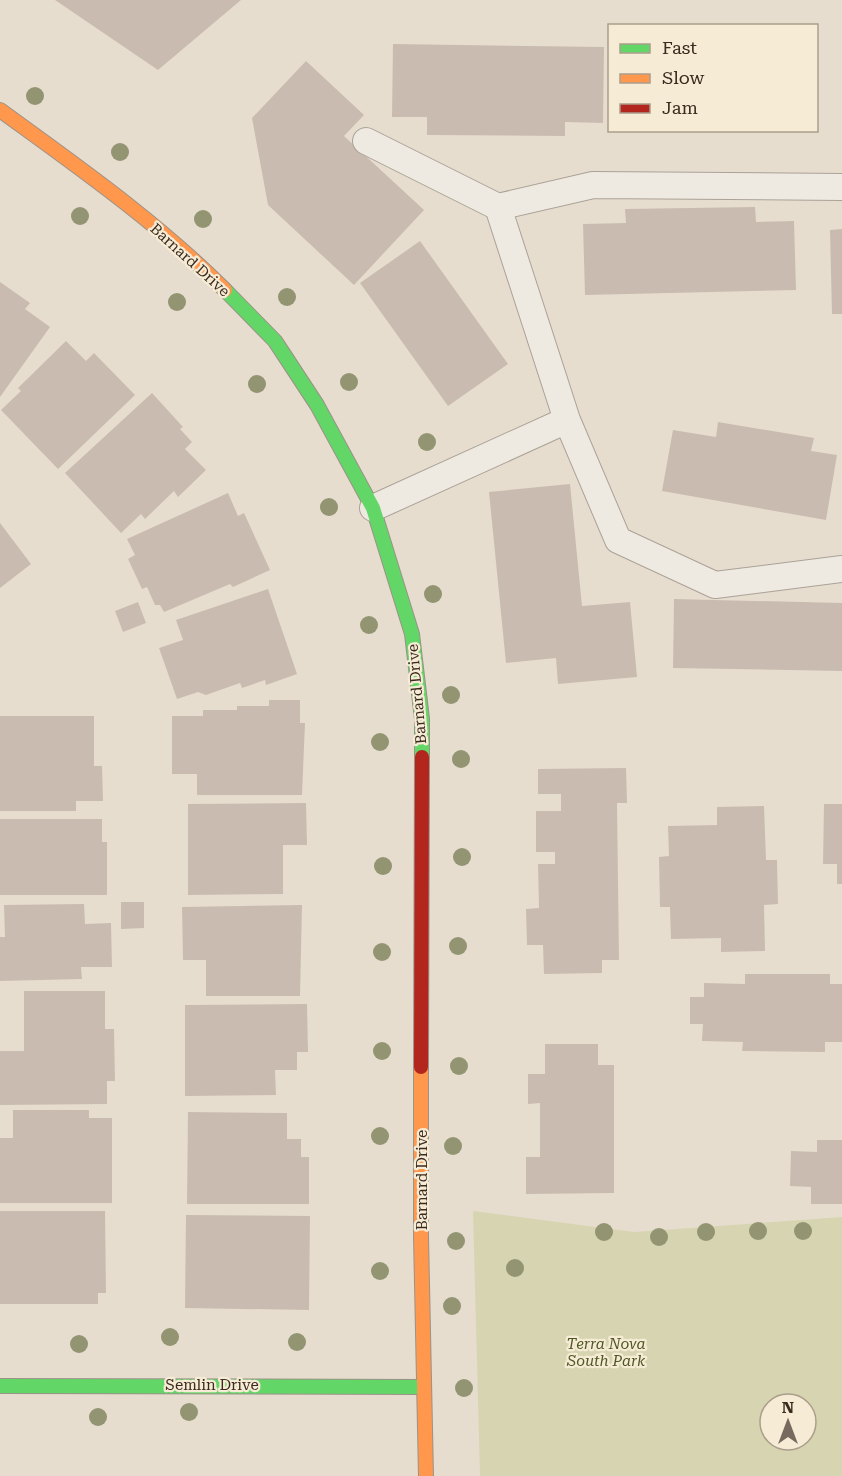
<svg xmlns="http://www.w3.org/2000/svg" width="842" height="1476" viewBox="0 0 842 1476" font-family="'Roboto Serif',serif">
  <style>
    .green { fill: #d7d5b1; fill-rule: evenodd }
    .building { fill: #cabbb0 }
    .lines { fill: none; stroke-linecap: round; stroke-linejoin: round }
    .lane-casing { stroke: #aba298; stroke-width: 28 }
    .fast-casing { stroke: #9b9288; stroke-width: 16 }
    .slow-casing { stroke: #9b9288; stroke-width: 16 }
    .jam-casing { stroke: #9b9288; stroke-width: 16 }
    .lane { stroke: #eee9e1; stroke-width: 26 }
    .fast { stroke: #63d668; stroke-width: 14 }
    .slow { stroke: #ff974d; stroke-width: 14 }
    .jam { stroke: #b3261e; stroke-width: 14 }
    .tree { fill: #929472 }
    .labels { text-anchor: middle; stroke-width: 4.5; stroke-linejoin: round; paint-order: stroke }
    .street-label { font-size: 15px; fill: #3b2b1f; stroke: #f6ebd5 }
    .park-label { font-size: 15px; font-style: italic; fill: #4e5825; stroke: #f6ebd5 }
  </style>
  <rect width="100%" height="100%" fill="#e6ddcf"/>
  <path class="green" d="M473,1211L634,1232L842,1217V1476H480ZM770,1404H806V1440H770Z"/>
  <path class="building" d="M55,0H241L158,70Z
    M393,44L604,47L603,123L565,122V136L427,135V117H392Z
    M306,61L364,115L344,136L424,210L354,285L268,205L252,118Z
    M755,207L756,222L794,221L796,290L585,295L583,224L626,223L625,209Z
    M842,229V314H832L830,230Z
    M420,241L508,364L448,406L360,283Z
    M0,282L30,303L25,309L50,327L0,397Z
    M66,341L86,361L94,353L135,395L58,469L1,410L21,391L18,388Z
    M152,393L183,427L180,429L192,442L185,449L206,470L178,497L174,491L145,519L141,514L121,533L65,473Z
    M718,422L814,438L811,451L837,455L826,520L662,491L673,430L716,437Z
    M570,484L582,606L630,602L637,677L558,684L556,658L506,663L489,492Z
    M228,493L238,516L244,513L270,570L233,587L230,584L164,612L160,605H155L147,587L142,589L128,559L135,555L127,539Z
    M0,523L31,564L0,588Z
    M268,589L297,674L266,685L265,680L242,688L240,683L206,695L198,692L177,699L159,648L183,640L176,620Z
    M674,599L842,603V671L673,668Z
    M138,602L146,623L123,632L115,611Z
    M269,700H300V723H305L302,795H197V774H172V716H203V710H237V706H269Z
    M0,716H94V766H102L103,801H76V811H0Z
    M626,768L627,803H617L619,960H602V973L544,974L543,945H527L526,909L539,908L538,864H555V852H536V811H561V794H538V769Z
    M306,803L307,845H283V894L188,895V804Z
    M824,804H842V884H837V864H823Z
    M764,806L766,860H777L778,904L764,905L765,951L721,952V938L671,939L670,907H660L659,857L669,856L668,826L717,825V807Z
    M0,819H102V842H107V895H0Z
    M121,902H144V928L121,929Z
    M84,904L85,924L111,923L112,967H81L82,979L0,981V937H5L4,905Z
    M302,905L300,996H206V960H183L182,907Z
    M745,974H830V984H842V1042H825V1052L742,1051L743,1042L702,1041L703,1024H690V997H704V983L745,984Z
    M24,991H105V1029H114L115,1081H107V1104L0,1105V1051H24Z
    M307,1004L308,1052H297V1070H275L276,1095L185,1096V1005Z
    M545,1044H598V1065H614V1193L526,1194V1157H540V1103L528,1104V1074H545Z
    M13,1110H89V1118H112V1203H0V1138H13Z
    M188,1112L287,1113V1139H301V1157H309V1204H187Z
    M817,1140H842V1204H811V1187L790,1186L791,1151L817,1152Z
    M0,1211H105L106,1293H98V1304H0Z
    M186,1215L310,1216L309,1310L185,1308Z"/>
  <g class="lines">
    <defs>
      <path id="lane" d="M366,141L498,207L593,185L842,187
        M498,207L567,420L618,540L715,585L842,569
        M373,508L567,420"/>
      <path id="fast" d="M225,290L275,341L317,405L373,508L412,634L422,719V757
        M0,1386L424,1387"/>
      <path id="slow" d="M0,110C77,166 157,222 225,290
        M421,1067V1236L426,1476"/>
      <path id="jam" d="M421,1067L422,757"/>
    </defs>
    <use href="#lane" class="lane-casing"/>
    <use href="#fast" class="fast-casing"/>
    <use href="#slow" class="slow-casing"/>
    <use href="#jam" class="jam-casing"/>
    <use href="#lane" class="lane"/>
    <use href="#fast" class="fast"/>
    <use href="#slow" class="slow"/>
    <use href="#jam" class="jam"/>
  </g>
  <g class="tree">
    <circle cx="35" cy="96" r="9"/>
    <circle cx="120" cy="152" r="9"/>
    <circle cx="80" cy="216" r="9"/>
    <circle cx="203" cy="219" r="9"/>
    <circle cx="287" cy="297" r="9"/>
    <circle cx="177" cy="302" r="9"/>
    <circle cx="349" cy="382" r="9"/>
    <circle cx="257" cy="384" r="9"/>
    <circle cx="427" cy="442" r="9"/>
    <circle cx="329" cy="507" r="9"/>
    <circle cx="433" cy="594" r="9"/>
    <circle cx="369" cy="625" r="9"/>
    <circle cx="451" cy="695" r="9"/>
    <circle cx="380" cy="742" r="9"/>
    <circle cx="461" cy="759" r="9"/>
    <circle cx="462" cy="857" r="9"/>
    <circle cx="383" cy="866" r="9"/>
    <circle cx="458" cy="946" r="9"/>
    <circle cx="382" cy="952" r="9"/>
    <circle cx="382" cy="1051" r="9"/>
    <circle cx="459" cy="1066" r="9"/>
    <circle cx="380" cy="1136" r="9"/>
    <circle cx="453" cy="1146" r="9"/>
    <circle cx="758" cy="1231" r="9"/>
    <circle cx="803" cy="1231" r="9"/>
    <circle cx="604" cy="1232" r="9"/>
    <circle cx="706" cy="1232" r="9"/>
    <circle cx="659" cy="1237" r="9"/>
    <circle cx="456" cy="1241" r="9"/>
    <circle cx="515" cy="1268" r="9"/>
    <circle cx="380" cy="1271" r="9"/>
    <circle cx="452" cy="1306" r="9"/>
    <circle cx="170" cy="1337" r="9"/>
    <circle cx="297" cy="1342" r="9"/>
    <circle cx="79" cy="1344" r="9"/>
    <circle cx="464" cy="1388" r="9"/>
    <circle cx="189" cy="1412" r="9"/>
    <circle cx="98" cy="1417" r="9"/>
  </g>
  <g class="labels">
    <g class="street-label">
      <text transform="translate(190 260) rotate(42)" y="5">Barnard Drive</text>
      <text transform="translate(417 694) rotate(-95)" y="5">Barnard Drive</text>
      <text transform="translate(422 1180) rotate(-90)" y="5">Barnard Drive</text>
      <text x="212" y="1390">Semlin Drive</text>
    </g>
    <g class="park-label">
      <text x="606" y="1349">Terra Nova<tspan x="606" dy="17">South Park</tspan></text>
    </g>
  </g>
  <rect x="608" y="24" width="210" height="108" fill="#f6ebd5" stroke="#ab9e8c" stroke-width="1.5"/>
  <rect x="620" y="44" width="30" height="9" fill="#63d668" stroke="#ab9e8c" stroke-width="1.5"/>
  <text x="662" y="54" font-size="18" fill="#3b2b1f">Fast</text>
  <rect x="620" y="74" width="30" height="9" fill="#ff974d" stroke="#ab9e8c" stroke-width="1.5"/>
  <text x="662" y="84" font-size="18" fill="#3b2b1f">Slow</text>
  <rect x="620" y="104" width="30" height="9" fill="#b3261e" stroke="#ab9e8c" stroke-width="1.5"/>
  <text x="662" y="114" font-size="18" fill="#3b2b1f">Jam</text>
  <g transform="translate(788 1422)"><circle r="28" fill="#f6ebd5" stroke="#ab9e8c" stroke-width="1.5"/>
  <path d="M0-4.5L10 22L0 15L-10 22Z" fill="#77695d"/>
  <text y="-9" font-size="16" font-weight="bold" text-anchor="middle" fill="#3b2b1f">N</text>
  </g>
</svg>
